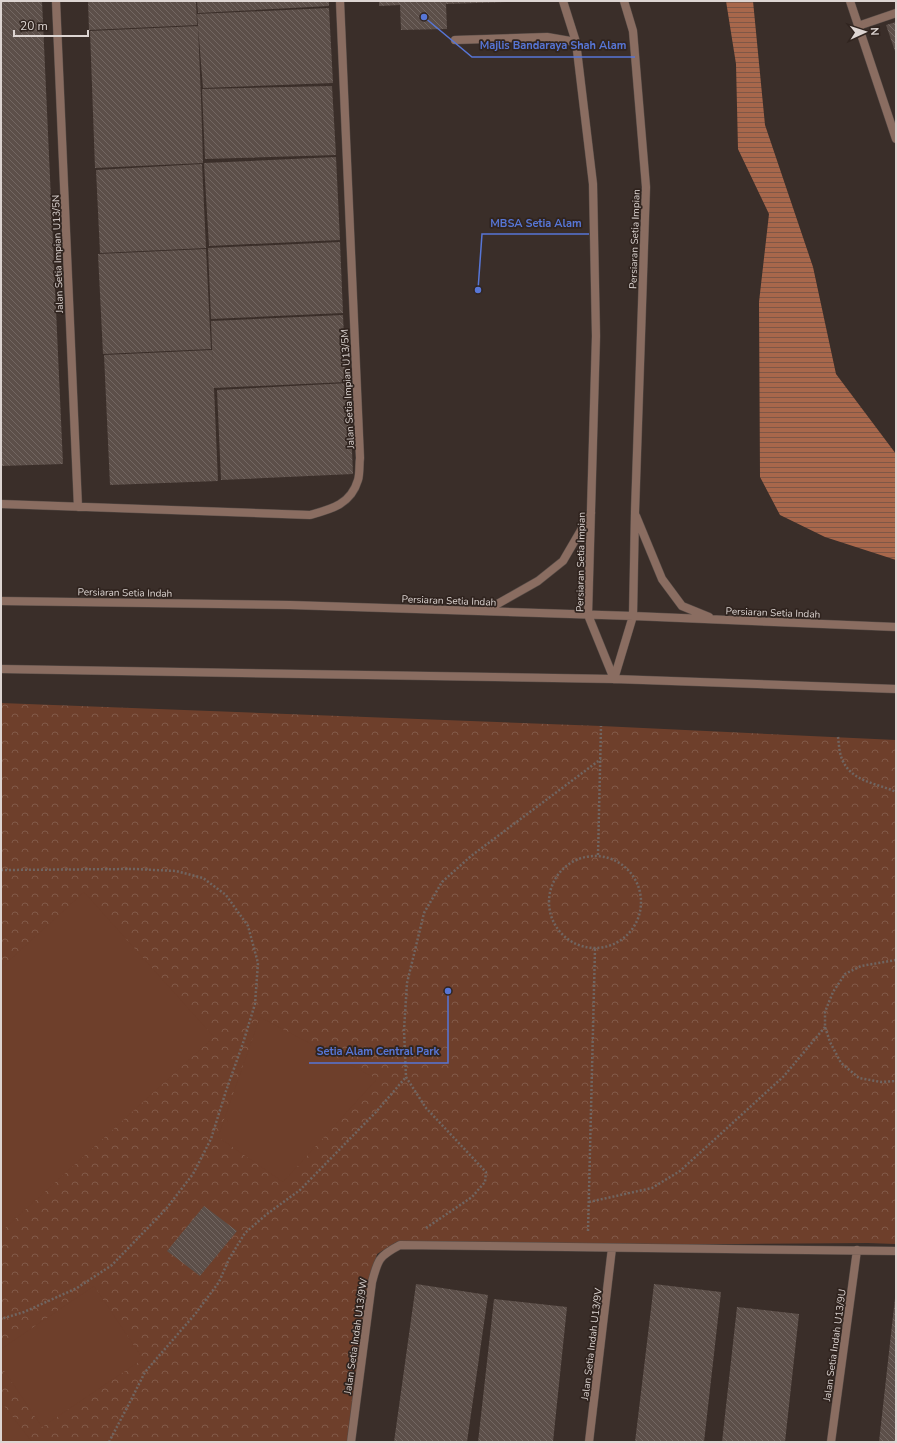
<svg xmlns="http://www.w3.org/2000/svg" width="897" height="1443" viewBox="0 0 897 1443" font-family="'Nunito Sans',sans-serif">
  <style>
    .park { fill: url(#park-crowns) }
    .pitch { fill: #6e3f2b }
    .water { fill: url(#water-rules) }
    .building { fill: url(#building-back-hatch) }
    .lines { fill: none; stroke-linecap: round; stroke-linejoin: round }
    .service-casing { stroke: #574c47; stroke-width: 9 }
    .minor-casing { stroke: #574c47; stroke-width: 9 }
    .tertiary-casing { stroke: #574c47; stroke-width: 9 }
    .path { stroke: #706561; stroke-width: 2.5; stroke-dasharray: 2 2; stroke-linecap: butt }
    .service { stroke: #8a6d61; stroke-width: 8 }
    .minor { stroke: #8a6d61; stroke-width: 8 }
    .tertiary { stroke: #8a6d61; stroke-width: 8 }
    .labels { text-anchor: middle; stroke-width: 3.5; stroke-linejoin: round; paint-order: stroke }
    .street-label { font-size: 10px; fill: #ddd5d2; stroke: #30241f }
    .leader { fill: none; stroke: #5776d6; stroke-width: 1.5 }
    .callout-dot { fill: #5776d6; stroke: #30241f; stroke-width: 1.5 }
    .callout-label { font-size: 11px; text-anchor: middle; font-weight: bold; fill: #5776d6; stroke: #30241f; stroke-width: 3.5; stroke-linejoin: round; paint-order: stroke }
  </style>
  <defs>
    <pattern id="park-crowns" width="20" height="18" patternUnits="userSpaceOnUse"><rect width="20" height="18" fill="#6e3f2b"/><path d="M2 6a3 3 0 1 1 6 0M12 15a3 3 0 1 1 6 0" fill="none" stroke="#825a49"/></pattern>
    <pattern id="water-rules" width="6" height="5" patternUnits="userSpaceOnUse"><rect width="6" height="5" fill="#a8674b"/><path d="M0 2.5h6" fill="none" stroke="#7f5746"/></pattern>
    <pattern id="building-back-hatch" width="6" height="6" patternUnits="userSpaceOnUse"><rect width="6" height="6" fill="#5c4f49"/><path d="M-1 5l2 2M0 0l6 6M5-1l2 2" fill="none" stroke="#736762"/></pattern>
  </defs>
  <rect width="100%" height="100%" fill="#3a2e29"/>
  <path class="park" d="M1,703L601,726L896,740V1244L868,1243L619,1245L398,1241L377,1254L369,1283L349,1442H1Z"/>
  <path class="pitch" d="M84,892L214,1037L1,1232V968Z
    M260,1017L377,1079L283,1182L218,1137Z
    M94,1286L143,1359L42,1427L1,1366V1349Z
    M1,1402L32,1442H1Z"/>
  <path class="water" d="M726,1H753L765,125L813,267L836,374L896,454V560L825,537L780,515L760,477L759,302L769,214L738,149L736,64Z"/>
  <path class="building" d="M1,1H42L63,464L1,466Z
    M88,1H196L197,25L89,30Z
    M197,1H329V6L198,13Z
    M379,1H506V2L446,4L447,29L401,30L400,5L379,6Z
    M329,8L333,83L203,88L197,14Z
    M896,22V54L886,25Z
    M198,26L201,98L138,101L201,98L203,163L95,168L90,31Z
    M332,86L336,155L205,159L202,89Z
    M336,157L340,240L209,246L204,163Z
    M202,164L206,248L100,253L96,170Z
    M340,242L343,313L211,319L208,248Z
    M206,249L211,349L103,354L98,254Z
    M343,315L346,382L214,388L218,481L110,485L104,355L212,350L213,373L211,321Z
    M349,383L353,474L221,480L217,390Z
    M204,1206L237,1231L200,1276L167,1251Z
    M416,1284L488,1295L467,1442H394Z
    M654,1284L721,1292L704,1442H635Z
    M895,1298L896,1442H879Z
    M494,1299L567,1307L553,1442H478Z
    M737,1307L799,1314L785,1442H722Z"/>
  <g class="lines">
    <defs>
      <path id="service" d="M858,26L896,13
        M455,40L547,37L576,42"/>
      <path id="minor" d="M56,1L78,507
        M850,1L896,139
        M1,504L310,515C332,509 351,504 358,480C360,473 359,465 360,458L340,1
        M351,1442L372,1282C378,1259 379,1256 400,1245L896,1251
        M589,1442L612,1248
        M831,1442L857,1250"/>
      <path id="tertiary" d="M563,1L576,42L593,184L596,336L588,615L614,679
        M636,516L662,579L682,606L709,617
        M1,601L290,605L633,616L896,627
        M485,611L538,581L563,561L591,513
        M1,669L614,679L896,689
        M614,679L633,616L635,512L646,187L633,31L624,1"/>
    </defs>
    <use href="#service" class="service-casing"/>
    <use href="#minor" class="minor-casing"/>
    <use href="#tertiary" class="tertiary-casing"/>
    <path class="path" d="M838,737C839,744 839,752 842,759C851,782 877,783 896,792
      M598,855L601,726
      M549 902a46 46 0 1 1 92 0a46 46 0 1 1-92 0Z
      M1,870L135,869L176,871L203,878L226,895L248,926L258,963L255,1004L243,1043L226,1091L211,1139L193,1174L166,1209L112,1265L77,1288L24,1312L1,1319
      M896,960L861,966L845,974L833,992L825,1012V1027L830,1042L841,1063L859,1078L881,1082L896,1081
      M589,1202L652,1188L680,1171L784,1076L825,1027
      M426,1228L472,1197L485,1182L486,1172L426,1108L406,1077L404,1030L407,983L424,913L442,882L471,856L601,759
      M588,1231L595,949
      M109,1442L132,1398L145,1372L196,1313L219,1282L229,1259L245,1233L267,1214L300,1190L376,1112L406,1077"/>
    <use href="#service" class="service"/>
    <use href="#minor" class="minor"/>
    <use href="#tertiary" class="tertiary"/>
  </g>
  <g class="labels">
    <g class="street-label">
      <text transform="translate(634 239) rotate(-88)" y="4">Persiaran Setia Impian</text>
      <text transform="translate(57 254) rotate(-92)" y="4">Jalan Setia Impian U13/5N</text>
      <text transform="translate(347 389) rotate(-93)" y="4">Jalan Setia Impian U13/5M</text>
      <text transform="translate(580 562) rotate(-89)" y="4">Persiaran Setia Impian</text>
      <text transform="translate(125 592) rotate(1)" y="4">Persiaran Setia Indah</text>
      <text transform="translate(449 600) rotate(2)" y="4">Persiaran Setia Indah</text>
      <text transform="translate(773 612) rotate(2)" y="4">Persiaran Setia Indah</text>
      <text transform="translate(355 1336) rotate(-82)" y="4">Jalan Setia Indah U13/9W</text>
      <text transform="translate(591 1344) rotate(-83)" y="4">Jalan Setia Indah U13/9V</text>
      <text transform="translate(834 1345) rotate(-82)" y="4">Jalan Setia Indah U13/9U</text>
    </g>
  </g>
  <path class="leader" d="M424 17L472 57H635M478 290L482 234H589M448 991L448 1063H309"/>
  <g class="callout-dot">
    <circle cx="424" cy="17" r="4"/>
    <circle cx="478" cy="290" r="4"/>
    <circle cx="448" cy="991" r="4"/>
  </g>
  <g class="callout-label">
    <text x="553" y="49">Majlis Bandaraya Shah Alam</text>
    <text x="536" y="227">MBSA Setia Alam</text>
    <text x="378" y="1055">Setia Alam Central Park</text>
  </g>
  <rect width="897" height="1443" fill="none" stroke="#ddd5d2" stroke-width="4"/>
  <g transform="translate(865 32) rotate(87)" stroke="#30241f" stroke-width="3" paint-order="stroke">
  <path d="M0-3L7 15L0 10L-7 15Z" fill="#ddd5d2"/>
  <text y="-6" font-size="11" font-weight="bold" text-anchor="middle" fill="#ddd5d2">N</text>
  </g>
  <path d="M14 30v6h74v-6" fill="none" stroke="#ddd5d2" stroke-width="2"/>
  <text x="20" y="30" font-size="12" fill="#ddd5d2" stroke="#30241f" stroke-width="3" paint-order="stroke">20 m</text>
</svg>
